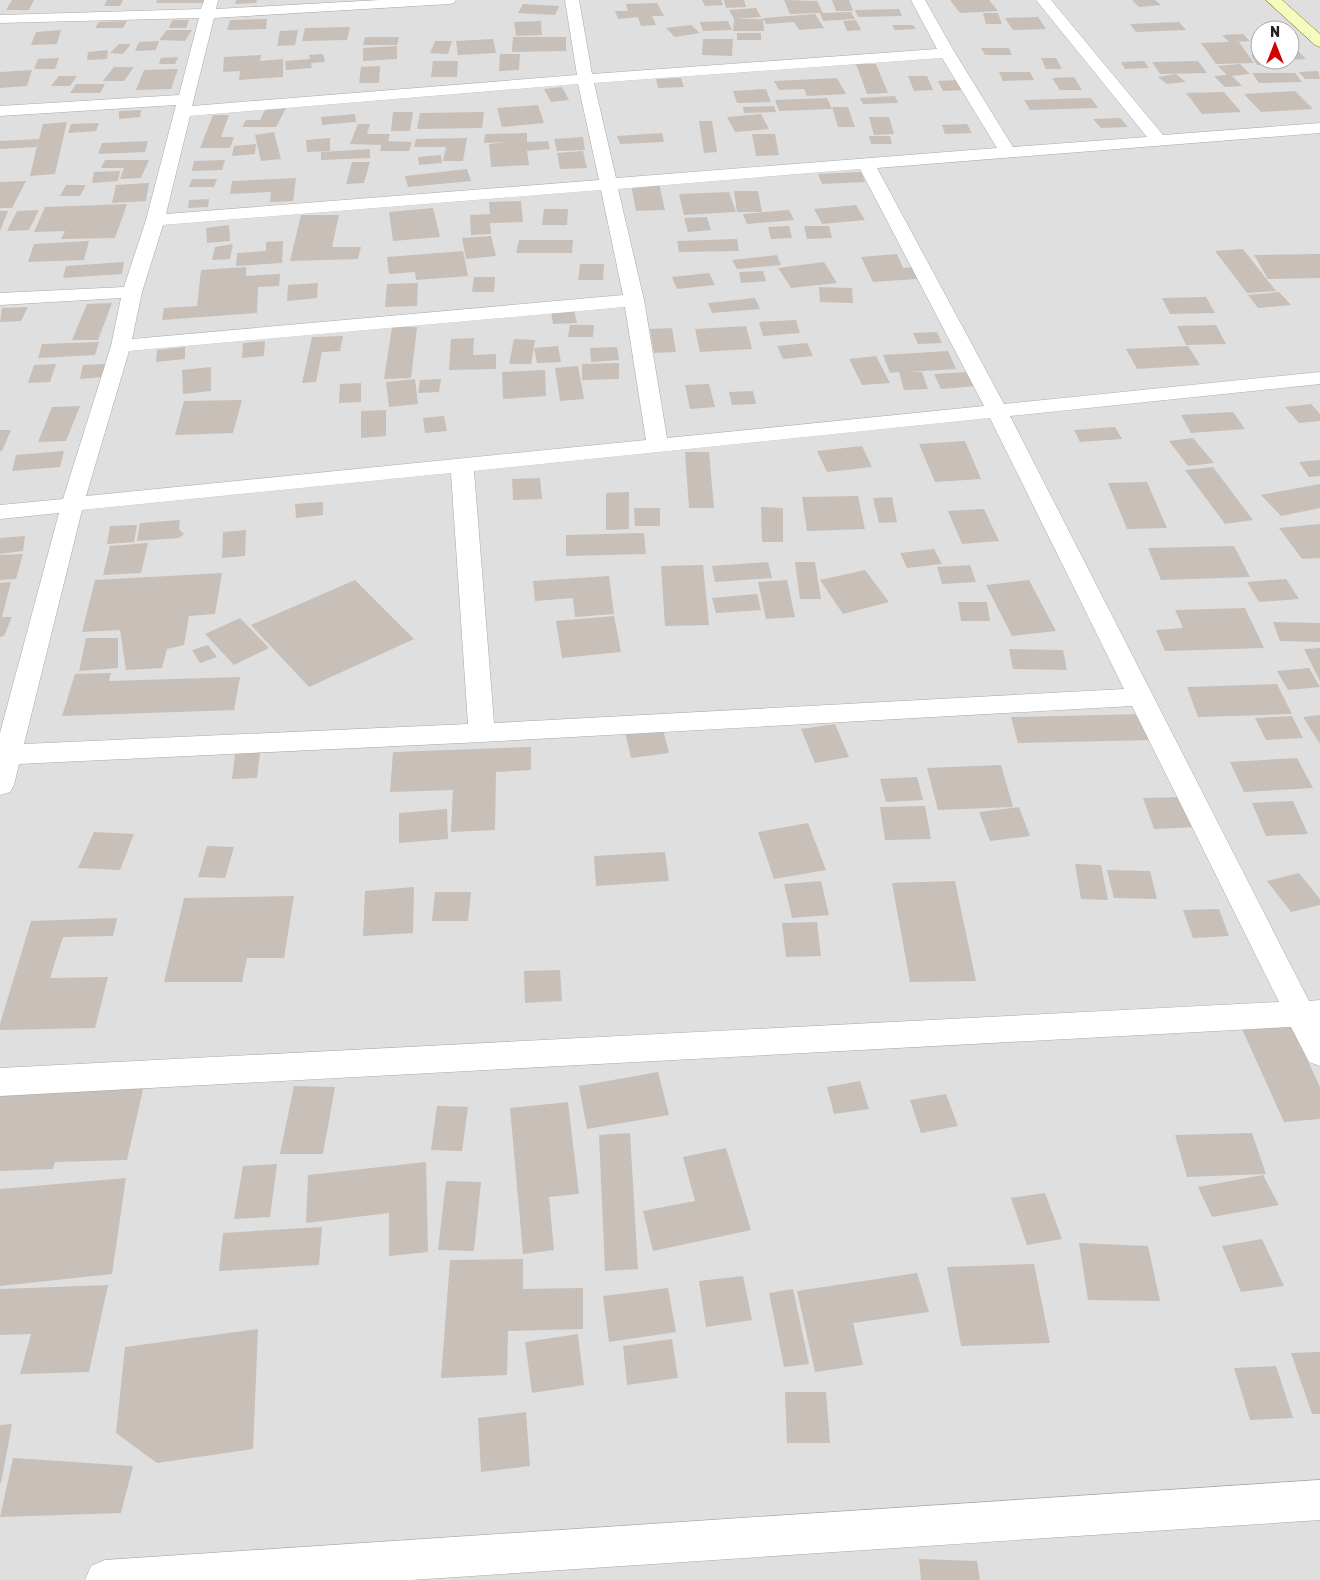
<svg xmlns="http://www.w3.org/2000/svg" width="1320" height="1580" viewBox="0 0 1320 1580" font-family="Rubik,sans-serif">
  <style>
    .residential { fill: #e0dfdf; fill-rule: evenodd }
    .building { fill: #c7bfb8 }
    .lines { fill: none; stroke-linecap: round; stroke-linejoin: round }
    .street-casing { stroke: #a9a9a9; stroke-width: 1 }
    .secondary-casing { stroke: #707d05; stroke-width: 1 }
    .street { fill: #fff; fill-rule: evenodd }
    .secondary { fill: #f7fabf; fill-rule: evenodd }
  </style>
  <rect width="100%" height="100%" fill="#f2efe9"/>
  <path class="residential" d="M0,0H1320V1580H0ZM1260,30H1290V60H1260Z"/>
  <path class="building" d="M12,0H34L29,10H6Z
    M107,0H123L120,6H104Z
    M157,0H210L209,3H156Z
    M236,0H257L256,3L235,4Z
    M702,0H721L723,5L705,6Z
    M724,0H744L746,7L726,8Z
    M784,0L817,1L823,13L851,12L855,19L823,21L820,13L790,14Z
    M832,0H849L853,11H836Z
    M950,0H989L998,11L960,13Z
    M1132,0H1155L1161,5L1139,7Z
    M657,3L664,16H652L656,25L641,26L638,17L618,19L615,11H628L626,4Z
    M523,4L559,6L555,15L518,13Z
    M756,8L761,17L736,19H763L764,31H733L734,19L729,10Z
    M899,9L902,16L858,17L855,10Z
    M983,13H998L1002,24H986Z
    M815,14L824,28L799,30L794,22L766,24L763,18Z
    M1038,17L1046,29L1013,30L1005,18Z
    M267,19L266,29L227,30L230,20Z
    M172,20H189L186,28H169Z
    M856,20L861,30L847,31L843,21Z
    M127,21L123,28H95L99,22Z
    M541,21L542,35L516,36L514,22Z
    M728,21L732,30L703,31L700,22Z
    M1179,22L1186,30L1136,32L1130,24Z
    M691,25L700,33L675,37L666,28Z
    M892,25H913L916,29L895,30Z
    M350,27L347,40L302,41L305,28Z
    M61,30L57,44L31,45L36,32Z
    M167,30H192L185,41L159,40Z
    M298,30L295,45L277,46L280,31Z
    M737,33H761V40H737Z
    M1243,34L1250,41L1233,42H1239L1254,63L1216,64L1201,43L1229,42L1222,35Z
    M365,37H399L397,45H363Z
    M513,37H566V51L512,52Z
    M493,39L496,53L458,55L456,41Z
    M703,39H733L732,56L702,55Z
    M159,41L156,50L135,51L139,42Z
    M435,41H452L448,54L430,53Z
    M119,44H131L123,54L110,53Z
    M397,46V59L363,61V48Z
    M981,48H1009L1012,55H985Z
    M108,50L107,59L87,60L88,52Z
    M1298,51L1306,59L1290,60V52Z
    M323,54L325,62L311,63L312,68L286,70L285,61L310,59L309,55Z
    M500,54H520L519,70L499,71Z
    M261,55L260,61L283,59V77L239,80L240,71L223,72L224,57Z
    M1251,55H1260V60H1269L1272,65H1257Z
    M178,57L175,64H159L161,58Z
    M59,58L55,69H34L38,59Z
    M1041,58H1056L1062,69H1046Z
    M433,61H458L457,77H431Z
    M1144,61L1149,68L1125,69L1121,62Z
    M1198,61L1207,73L1160,74L1152,62Z
    M856,64H876L888,93L867,94Z
    M1240,64L1250,74L1232,76L1242,86L1225,87L1214,76L1227,75L1218,66Z
    M380,66L379,83H359L361,67Z
    M114,67H134L124,81H103Z
    M178,69L171,89L136,90L144,70Z
    M32,70L27,86L0,88V72Z
    M1318,71L1320,79H1305L1299,72Z
    M999,72H1030L1034,80L1003,81Z
    M1252,73H1295L1302,82L1259,83Z
    M1176,74L1186,82L1167,84L1158,77Z
    M59,76H77L70,86H51Z
    M908,76H927L933,90L914,91Z
    M1074,77L1082,90H1060L1052,78Z
    M681,78L684,87L658,88L656,79Z
    M837,78L846,94L807,96L804,89L779,90L774,81Z
    M958,80L963,90L943,91L938,81Z
    M76,84H105L100,93H70Z
    M562,87L569,100L551,102L544,89Z
    M766,89L771,102L737,103L733,91Z
    M1295,91L1313,109L1261,112L1244,94Z
    M1224,92L1241,112L1202,114L1186,93Z
    M895,96L898,103L863,104L860,98Z
    M827,98L832,109L779,111L775,100Z
    M1091,98L1098,108L1030,110L1024,100Z
    M538,105L544,123L502,127L497,108Z
    M774,106L776,112L744,113L743,107Z
    M832,107H848L855,127H838Z
    M266,108H286L276,127H242L246,120H260Z
    M141,110L140,117L119,119V111Z
    M393,112H413L410,131H391Z
    M484,112L482,128L417,129L420,113Z
    M355,114L356,122L322,125L321,117Z
    M761,114L769,129L735,132L727,117Z
    M213,115H229L221,137H234L230,148H200Z
    M869,117H889L894,134L874,135Z
    M1120,118L1128,127L1101,128L1093,119Z
    M699,121H712L717,152L704,153Z
    M67,122L55,174L30,176L38,142L36,147L0,149V141L39,139L43,124Z
    M99,123L96,131L68,133L71,124Z
    M358,124H370L367,134H390L388,141L412,142L409,151H380L381,145L350,144Z
    M967,124L972,133L945,134L942,125Z
    M274,132L281,159L261,161L255,135Z
    M527,133V142L548,141L550,149L527,151L529,165L491,167L489,144L508,142L484,143L485,134Z
    M662,133L664,142L620,144L617,136Z
    M752,134H775L779,155L756,156Z
    M869,136H890L892,144H871Z
    M583,137L585,150L557,151L554,139Z
    M330,138V151L307,152L306,140Z
    M467,138L463,161H443L446,147H414L416,139Z
    M148,141L145,152L98,154L102,143Z
    M256,144L255,154L232,156L234,146Z
    M370,149V158L321,160V152Z
    M583,151L587,168L560,169L557,153Z
    M441,155L442,163L419,165L418,157Z
    M105,160H149L141,178L120,179L124,168H101Z
    M225,160L222,170L192,171L194,161Z
    M352,162H370L364,183L346,184Z
    M467,169L471,181L408,187L405,176Z
    M120,171L118,181L92,183L94,172Z
    M861,172L865,182L822,184L818,174Z
    M296,178L293,201L270,202L271,192L230,194L232,181Z
    M192,179H217L214,187H189Z
    M26,181L12,208H0V182Z
    M149,183L146,201L112,203L116,185Z
    M659,183L665,210L636,211L631,184Z
    M66,185H86L80,196H60Z
    M734,191H758L762,212H737Z
    M729,192L736,212L684,215L679,194Z
    M209,199L208,207L188,208L189,200Z
    M521,201L523,222L490,223L491,234L471,235L470,215L490,214L489,202Z
    M127,204L115,238L61,239L65,231L34,232L45,207Z
    M856,205L865,220L822,224L814,209Z
    M433,208L440,237L393,241L389,212Z
    M544,209H568L567,225H542Z
    M39,210L29,230L7,231L17,211Z
    M789,210L794,220L747,224L743,214Z
    M0,211H8L0,231Z
    M301,215H339L332,247H361L358,259L290,261Z
    M707,217L711,230L688,232L684,218Z
    M229,225L230,241L207,243L206,228Z
    M789,226L792,238L771,239L768,227Z
    M804,226H829L832,238L807,239Z
    M491,236L496,256L466,259L462,238Z
    M737,239L739,251L679,252L677,241Z
    M519,240H573L572,253H516Z
    M89,241L84,260L28,262L34,244Z
    M283,241L282,263L236,266L237,253L266,251V242Z
    M233,244L230,259L212,260L215,247Z
    M1243,249L1276,291L1247,293L1215,251Z
    M463,251L468,276L416,280L415,272L389,274L387,257Z
    M897,254L903,268L925,266L931,278L873,282L861,257Z
    M1320,254V278L1268,279L1254,255Z
    M777,255L781,265L737,269L732,260Z
    M124,262L122,274L63,278L66,266Z
    M824,262L837,283L791,288L778,268Z
    M580,264H604L603,280H578Z
    M246,267V276L280,274L279,286L258,287L257,313L162,320L164,308L197,306L201,270Z
    M763,271L766,281L741,283L739,272Z
    M709,273L715,285L677,289L672,277Z
    M474,277H495L494,292H472Z
    M318,283L317,298L287,301L288,285Z
    M418,283L417,306L385,307L387,284Z
    M819,287L852,288L853,303L820,302Z
    M1279,292L1291,305L1258,308L1248,295Z
    M1206,297L1215,313L1170,314L1162,298Z
    M755,298L760,309L712,313L708,303Z
    M112,303L98,340H72L87,304Z
    M28,307L21,321L0,322L2,308Z
    M574,310L577,323L553,324L551,311Z
    M796,320L800,333L763,336L759,322Z
    M570,325H594L593,337H568Z
    M1216,325L1226,344L1186,345L1177,326Z
    M746,326L752,349L700,352L695,329Z
    M392,327H417L411,378L384,379Z
    M672,328L676,352L654,353L650,329Z
    M937,332L942,343L918,344L913,333Z
    M343,336L340,351L322,352L316,382L302,383L312,337Z
    M474,338L473,355L496,354V369L449,370L451,339Z
    M514,339L535,340L531,364H509Z
    M265,341L264,356L242,358L243,343Z
    M99,342L95,355L38,358L42,344Z
    M807,343L813,356L783,359L777,346Z
    M558,346L561,362L537,363L534,348Z
    M1188,346L1200,365L1137,369L1126,349Z
    M185,347V359L156,362L157,350Z
    M617,347L619,360L591,362L590,348Z
    M948,351L956,369L907,372H922L928,389L904,390L899,372L890,373L883,355Z
    M876,356L890,383L862,385L849,359Z
    M619,363V379L582,380V364Z
    M56,364L50,382L28,383L34,365Z
    M105,364L103,377L80,379L83,365Z
    M578,366L584,399L560,401L555,368Z
    M211,367V391L183,394L182,370Z
    M545,370L546,396L503,399L502,372Z
    M969,372L977,386L941,389L934,374Z
    M415,379L418,404L389,407L386,382Z
    M441,379L439,392L418,393L420,380Z
    M361,383V402L339,403L340,384Z
    M709,384L715,407L690,409L685,385Z
    M753,391L756,404L732,405L729,392Z
    M242,400L233,433L175,435L184,401Z
    M1311,404L1320,414V421L1299,423L1285,407Z
    M80,406L66,441L38,442L52,407Z
    M386,410V436L361,438V411Z
    M1233,412L1245,429L1191,433L1181,415Z
    M444,416L447,431L425,433L423,418Z
    M1115,427L1122,439L1080,442L1074,430Z
    M0,430H11L2,451H0Z
    M1193,438L1214,463L1188,466L1169,441Z
    M965,441L981,479L935,482L919,444Z
    M862,446L872,467L827,472L817,451Z
    M64,451L60,467L12,471L16,455Z
    M685,452H709L714,508H689Z
    M1320,460V476L1309,477L1299,462Z
    M1213,467L1253,520L1225,524L1185,470Z
    M540,478L542,499L513,500L512,479Z
    M1147,482L1167,528L1127,529L1108,483Z
    M1320,484V508L1281,516L1261,495Z
    M629,492V529L606,530V493Z
    M858,496L865,529L807,531L802,497Z
    M892,497L897,522L879,523L873,498Z
    M323,502V515L296,518L295,504Z
    M761,507L783,508V542H762Z
    M634,508H660V526H635Z
    M984,509L999,541L962,544L948,511Z
    M180,520L179,529L184,534L179,538L137,541L140,523Z
    M1320,524V558L1302,559L1279,528Z
    M137,525L134,542L107,544L110,526Z
    M246,530L245,556L222,558L223,532Z
    M644,533L646,554L566,556V535Z
    M25,536L23,551L0,554V538Z
    M148,543L141,573L103,575L110,546Z
    M1234,546L1250,577L1161,580L1148,548Z
    M934,549L942,564L907,568L900,553Z
    M23,554L16,579L0,580V555Z
    M768,562L772,578L715,582L712,566Z
    M795,562H815L821,599H800Z
    M703,565L709,625L665,626L661,566Z
    M970,565L976,582L942,584L937,567Z
    M865,570L889,602L843,614L820,580Z
    M222,573L215,614L189,616L184,645L167,649L162,668L126,670L120,630L82,632L95,580Z
    M609,576L614,614L575,617L573,598L535,601L533,581Z
    M1286,579L1299,599L1259,602L1247,582Z
    M355,580L414,639L309,687L251,625Z
    M787,580L795,617L766,619L758,582Z
    M1029,580L1056,631L1012,636L986,585Z
    M11,582L2,617H12L4,636L0,637V583Z
    M757,594L761,610L716,613L712,598Z
    M958,602H987L990,621H961Z
    M1245,608L1264,648L1165,651L1156,630L1183,628L1175,610Z
    M614,616L621,652L562,658L556,621Z
    M240,618L269,648L234,665L205,634Z
    M1273,622L1320,623V642L1280,641Z
    M86,638H118V668L79,671Z
    M208,645L217,657L200,663L192,650Z
    M1320,648V681L1304,649Z
    M1009,649L1063,650L1067,670L1013,669Z
    M1309,668L1320,687L1288,690L1277,671Z
    M111,673L109,681L240,677L234,710L62,716L75,674Z
    M1277,684L1292,714L1198,717L1187,687Z
    M1146,714L1154,740L1018,743L1011,717Z
    M1320,715V744L1303,717Z
    M1292,716L1303,738L1266,740L1255,718Z
    M660,718L669,753L631,758L623,723Z
    M835,724L849,757L815,763L801,729Z
    M261,745L257,778L232,779L236,747Z
    M531,747V770L496,772L495,830L451,832L453,790L390,792L393,752Z
    M1297,758L1313,788L1244,792L1230,762Z
    M1001,765L1013,807L938,810L927,768Z
    M917,777L923,800L886,802L880,779Z
    M1186,797L1198,827L1154,829L1143,798Z
    M1293,801L1308,834L1266,836L1252,803Z
    M925,806L931,839L885,840L880,807Z
    M1019,807L1030,836L990,841L979,812Z
    M447,809L448,839L399,843V813Z
    M808,823L826,870L774,879L758,832Z
    M94,832L134,834L120,870L78,868Z
    M207,846L234,847L225,878L198,877Z
    M665,852L669,881L596,886L594,856Z
    M1075,864L1101,865L1108,900L1081,899Z
    M1107,870L1150,871L1157,899L1114,898Z
    M1299,873L1320,899V905L1291,912L1267,881Z
    M821,881L829,915L792,918L784,884Z
    M955,881L976,981L910,982L892,883Z
    M414,887L413,933L363,936L365,891Z
    M435,892H471L468,921H432Z
    M294,896L284,958H247L242,982H164L184,898Z
    M1219,909L1229,936L1193,938L1183,910Z
    M117,918L113,936L63,937L50,978L108,977L95,1028L0,1030V1024L31,921Z
    M817,922L821,956L786,957L782,923Z
    M560,970L562,1001L525,1003L524,971Z
    M1287,1016L1320,1087V1119L1284,1122L1238,1020Z
    M658,1072L669,1115L587,1129L579,1086Z
    M860,1081L869,1109L834,1114L827,1087Z
    M144,1085L127,1160L55,1162L53,1169L0,1171V1089Z
    M294,1086L335,1087L323,1154H280Z
    M946,1094L958,1126L921,1133L910,1100Z
    M568,1102L579,1194L549,1197L554,1250L523,1254L510,1108Z
    M437,1106L468,1107L462,1151L431,1150Z
    M630,1133L638,1269L605,1271L599,1135Z
    M1252,1133L1266,1174L1187,1177L1175,1135Z
    M726,1148L751,1230L653,1251L643,1211L695,1201L683,1157Z
    M426,1162L428,1252L389,1256V1213L306,1223L308,1175Z
    M277,1164L270,1217L234,1219L243,1166Z
    M1263,1175L1279,1205L1212,1217L1198,1187Z
    M126,1178L112,1274L0,1286V1189Z
    M446,1181L481,1182L474,1251L438,1250Z
    M1045,1193L1062,1239L1027,1245L1011,1198Z
    M322,1227L319,1265L219,1271L223,1233Z
    M1262,1239L1284,1286L1241,1292L1222,1246Z
    M1079,1243L1148,1246L1160,1301L1088,1300Z
    M523,1259V1289L583,1288V1329L508,1331L507,1375L441,1378L450,1260Z
    M1034,1264L1050,1343L961,1346L947,1267Z
    M917,1273L929,1312L853,1323L863,1365L815,1372L797,1291Z
    M743,1276L752,1320L706,1327L699,1281Z
    M108,1285L89,1372L20,1374L31,1334L0,1335V1289Z
    M668,1288L676,1332L609,1342L603,1296Z
    M793,1289L809,1364L784,1367L769,1293Z
    M258,1329L253,1449L157,1463L116,1433L125,1347Z
    M578,1334L584,1385L532,1393L525,1342Z
    M672,1339L678,1378L627,1385L623,1346Z
    M1320,1352V1414H1312L1291,1353Z
    M1276,1366L1293,1418L1250,1420L1234,1368Z
    M785,1392H826L830,1443H787Z
    M526,1412L530,1466L481,1472L478,1418Z
    M12,1424L1,1483H0V1425Z
    M13,1458L133,1466L121,1513L0,1517Z
    M919,1559L977,1561L980,1580H921Z"/>
  <g class="lines">
    <defs>
      <path id="street" d="M204,0H218L216,9L380,0H456L454,3L449,4L214,18L192,106L577,75L565,0H579L592,74L937,49L911,0H925L955,53L1013,147L1147,137L1036,0H1051L1163,135L1320,123V133L877,168L1004,404L1320,372V384L1010,416L1309,1001L1320,1000V1066L1309,1062L1291,1027L0,1096V1068L1279,1002L1132,706L482,742L19,764L14,785L10,792L0,795V733L59,513L0,519V505L63,499L111,346L121,298L0,305V293L124,287L146,220L176,105L0,116V106L179,95L199,18L0,23V15L201,9ZM942,58L997,148L616,178L594,83ZM578,84L599,180L166,214L190,116ZM860,169L984,406L667,438L644,300L618,189ZM601,190L623,295L132,339L142,292L163,225ZM625,307L646,440L86,496L129,351ZM990,418L1124,689L494,723L474,471ZM451,473L468,724L24,744L82,510Z
        M1320,1480V1520L411,1580H85L91,1566L105,1560Z"/>
      <path id="secondary" d="M1266,0H1282L1320,34V47L1315,45Z"/>
    </defs>
    <use href="#street" class="street-casing"/>
    <use href="#secondary" class="secondary-casing"/>
    <use href="#street" class="street"/>
    <use href="#secondary" class="secondary"/>
  </g>
  <g transform="translate(1275 45)"><circle r="24" fill="#ffffff" stroke="#a7a7a7"/>
  <path d="M0-4L9 19L0 12L-9 19Z" fill="#d40000"/>
  <text y="-8" font-size="14" font-weight="bold" text-anchor="middle" fill="#222222">N</text>
  </g>
</svg>
